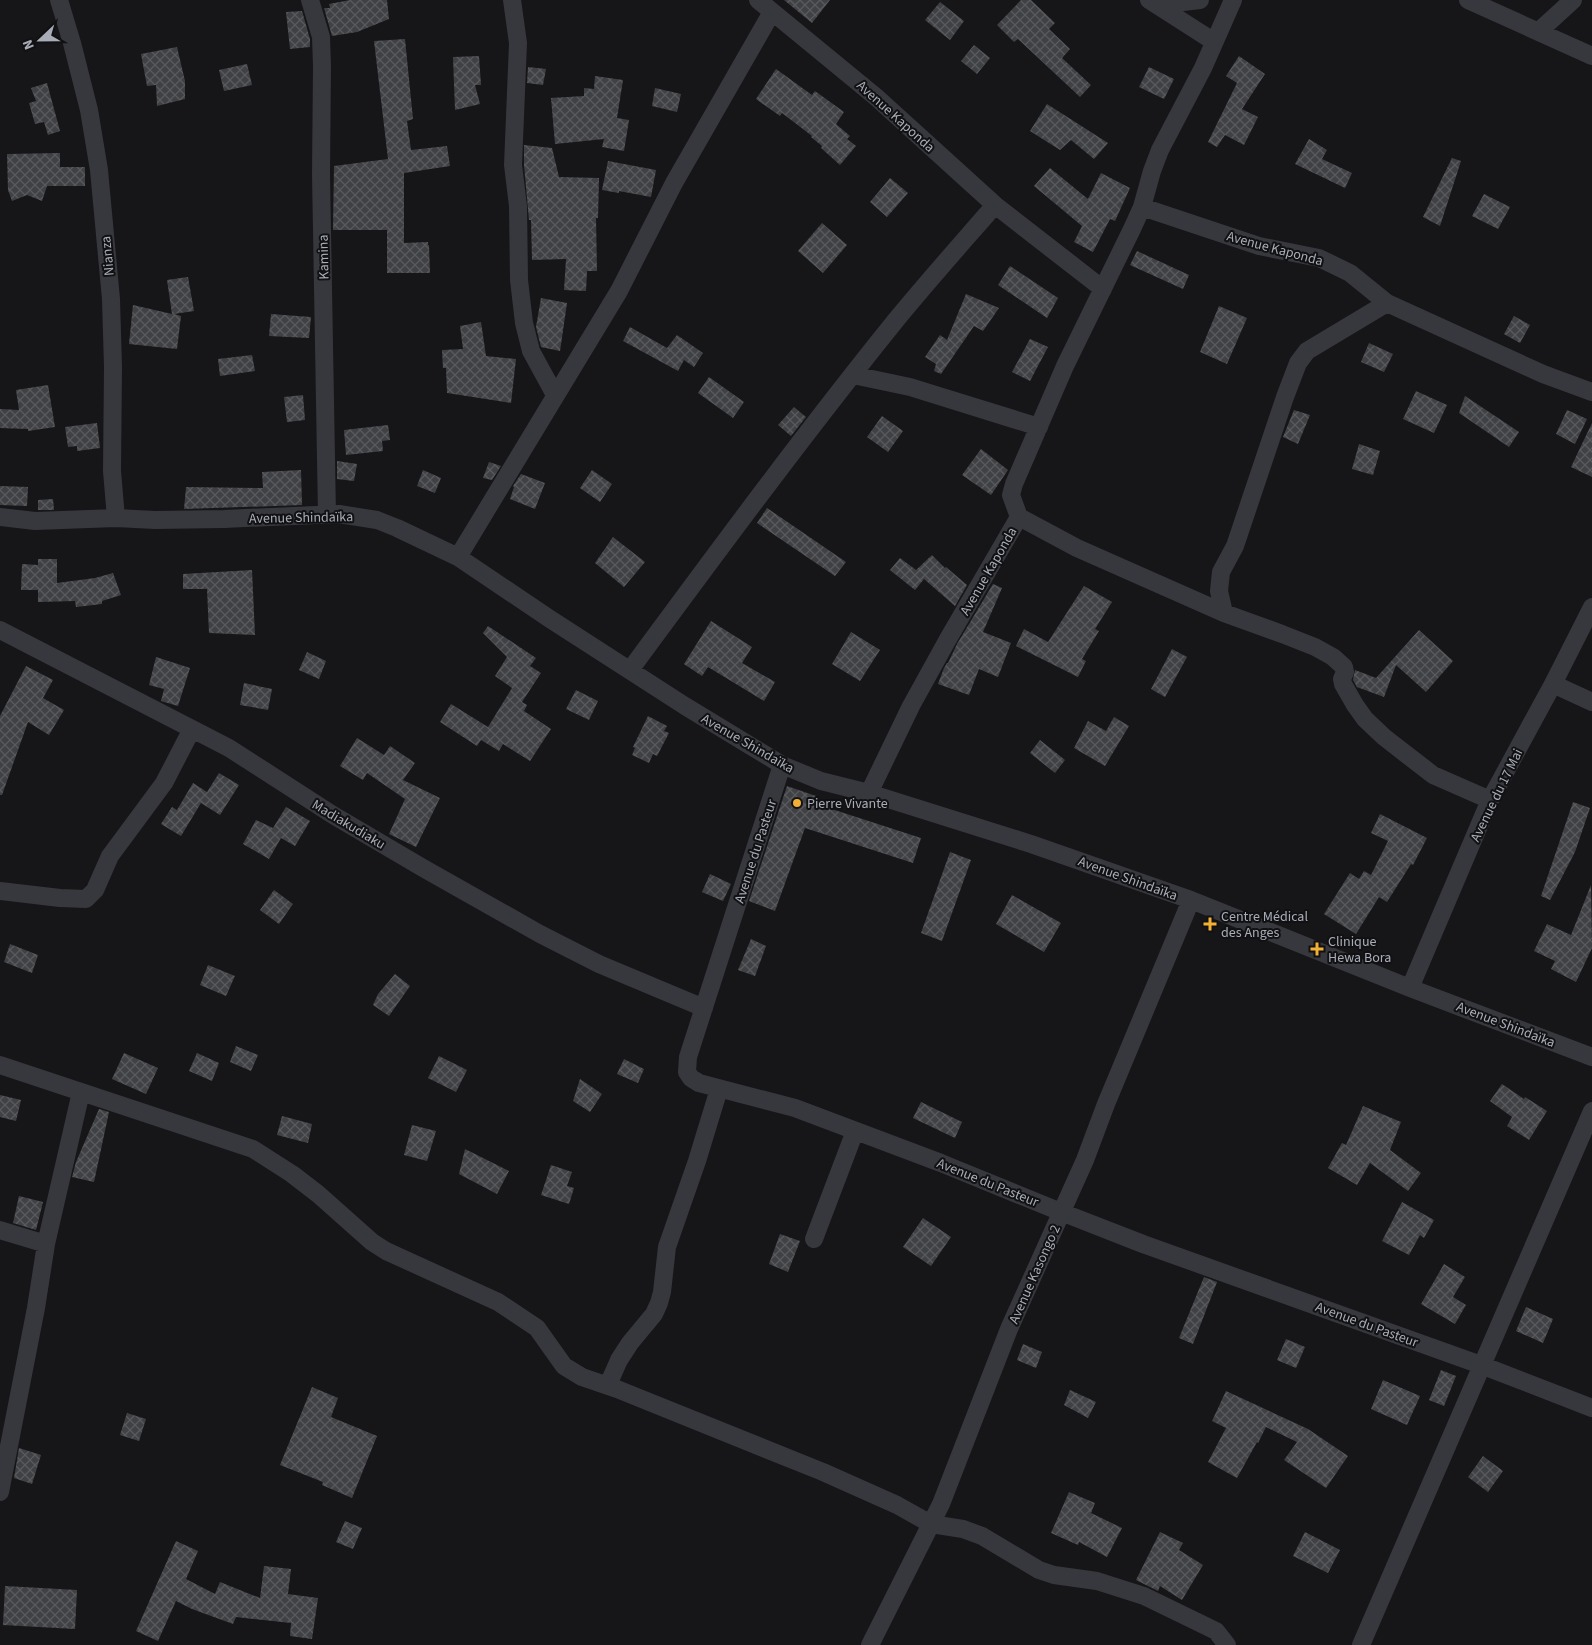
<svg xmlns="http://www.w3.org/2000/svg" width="1592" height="1645" viewBox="0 0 1592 1645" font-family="'Source Sans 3',sans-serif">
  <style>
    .building { fill: url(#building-cross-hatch) }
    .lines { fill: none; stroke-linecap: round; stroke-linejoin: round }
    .street { stroke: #37383d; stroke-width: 18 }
    .poi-dot { fill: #f2b134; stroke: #111113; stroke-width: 2 }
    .labels { text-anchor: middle; stroke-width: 4; stroke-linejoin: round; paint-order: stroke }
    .street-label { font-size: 14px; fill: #a8adb8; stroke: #111113 }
    .poi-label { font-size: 14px; fill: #a8adb8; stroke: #111113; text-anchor: start }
  </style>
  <defs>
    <pattern id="building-cross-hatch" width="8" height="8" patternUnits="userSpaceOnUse" patternTransform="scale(1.25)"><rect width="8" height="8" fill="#404145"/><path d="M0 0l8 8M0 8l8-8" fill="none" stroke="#595a5e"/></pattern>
  </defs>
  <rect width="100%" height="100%" fill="#161618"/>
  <path class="building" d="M350,0H387L389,19L357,32L332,36L324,8H330L329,4Z
    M784,0H830L812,23Z
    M1021,0H1031L1055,23L1049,29L1070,49L1062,58L1091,85L1080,97L1018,39L1014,42L997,25Z
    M940,2L964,21L950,40L925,20Z
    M302,11L310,39V47L290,49L286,12Z
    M405,39L413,119L407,121L411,150L447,146L450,166L404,173V243L428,242V245H429L430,273H387V230H333L334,166L388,159L374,41Z
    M974,45L990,58L977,74L961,61Z
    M177,47L185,81V99L157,106L156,85L147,86L141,54Z
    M479,56L481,85H475L480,104L455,110L453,57Z
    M1239,56L1265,74L1242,109L1258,117L1244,145L1225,135L1217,147L1208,142L1237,83L1226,76Z
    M247,64L252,85L224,91L219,70Z
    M528,67L546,69L543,85L527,83Z
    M1149,67L1174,79L1164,99L1139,87Z
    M776,69L812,95L815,91L844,112L836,124L850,136L847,139L856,146L840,165L821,148L822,146L811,137L812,136L782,113L780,116L756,99Z
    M595,76L623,80L617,118L629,120L624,151L602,147L604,139L555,144L551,98L584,96V88L594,89Z
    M47,83L60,131L48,135L44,122L35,124L29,103L36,101L31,88Z
    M655,88L681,94L677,112L652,106Z
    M1047,104L1108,143L1094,159L1071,140L1060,150L1030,131Z
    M1309,139L1327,150L1322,159L1352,173L1345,188L1295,164Z
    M524,145L552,148L559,177L599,178L598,218H596L597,271H587L586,291L564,290L566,259L532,260L531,220H529L524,165Z
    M60,153V167H85V186H47L42,201L27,195L12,201L8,190L7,154Z
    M1452,158L1461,161L1440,226L1423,217Z
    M608,161L656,170L651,197L619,191V193L602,190Z
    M1050,168L1088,199L1101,173L1130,188L1115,221L1110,219L1093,252L1074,242L1082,226L1034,186Z
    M890,178L908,193L887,217L870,202Z
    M1484,194L1510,207L1498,229L1472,216Z
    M822,223L847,245L823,273L798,251Z
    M1137,251L1189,275L1183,289L1130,265Z
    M1010,266L1058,298L1047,318L998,285Z
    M188,277L194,311L174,314L181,316L177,349L129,344L133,305L172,314L167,280Z
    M966,294L999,308L983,331L974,326L941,374L934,371L936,364L925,357L940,335L947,340Z
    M541,298L567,303L560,351L541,347L536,327Z
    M1219,306L1247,318L1227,364L1200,352Z
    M271,314L311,317L309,338L269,336Z
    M1514,316L1530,325L1520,343L1504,334Z
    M481,322L486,356L516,359L511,403L447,393L446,368H443L442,350L463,349L460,326Z
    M630,327L667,348L677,335L703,353L694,367L684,360L678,371L623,341Z
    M1030,339L1048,347L1030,381L1012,372Z
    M1369,343L1393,354L1384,372L1361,362Z
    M252,355L255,371L220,376L218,359Z
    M709,377L744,402L733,418L698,393Z
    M48,385L55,427L28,431V429L0,428V409L19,410L16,390Z
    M1416,391L1447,405L1434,433L1403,419Z
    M303,395L305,420L287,422L284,397Z
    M1465,396L1519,432L1509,447L1459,413Z
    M794,407L806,417L791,436L778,425Z
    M1294,410L1310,415L1298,444L1283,437Z
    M1567,410L1587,419L1575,444L1556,434Z
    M882,416L903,431L888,452L867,437Z
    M97,423L100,448L77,451V446L68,447L65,427Z
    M1592,423V477L1571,467Z
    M388,425L390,440L382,441L383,451L346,455L344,430Z
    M1359,444L1380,451L1373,475L1352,469Z
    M981,449L1008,470L991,495L962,475Z
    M337,461L357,464L354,481L337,479Z
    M489,462L501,466L492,480L483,478Z
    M301,470L302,505L184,509L186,487L263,488L262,472Z
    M423,470L441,478L435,493L417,486Z
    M592,470L612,484L600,502L580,488Z
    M521,474L545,483L535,509L510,499L514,487L513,486Z
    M0,486L28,487L27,506L0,505Z
    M53,499L54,510H38V500Z
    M767,508L846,562L835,576L757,523Z
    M613,537L645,562L624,587L595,563Z
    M932,555L945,568L946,567L967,585L955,606L924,579L915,590L890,570L900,558L916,570Z
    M38,559H57V583L95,578L113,573L121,595L102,601V604L76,607L75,601L38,602V590H21L22,564L38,565Z
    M252,570L255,635L209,633L207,589H183V574Z
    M993,584L1002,588L983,632L1011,643L998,677L979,669L969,695L938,684L944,668L947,663H948L957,644Z
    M1084,586L1112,602L1095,629L1099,631L1082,659L1086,661L1078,677L1016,646L1024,629L1048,642Z
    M711,621L752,647L742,663L775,682L764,701L708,667L702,676L684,664Z
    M488,626L536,658L530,666L541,673L522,702L527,705L524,711L551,729L530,761L503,744L499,751L481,740L477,746L440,722L451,704L488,727L512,688L495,676L507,657L483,633Z
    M1419,630L1453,661L1426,692L1396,665L1384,697L1357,687L1353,680L1355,670L1376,678Z
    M851,632L880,650L860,681L832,664Z
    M1172,649L1187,657L1165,697L1151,689Z
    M307,652L326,661L319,679L299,670Z
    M156,657L190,668L178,706L161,701L164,689L149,685Z
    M26,666L53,680L43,698L64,710L49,735L28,722L2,795H0V716Z
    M244,683L272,689L268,710L240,705Z
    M576,690L598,701L589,720L566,709Z
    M648,716L667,726L664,731L669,733L657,756L653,754L649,763L632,755L635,748L633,747Z
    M1114,717L1129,726L1105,766L1074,748L1088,721L1106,731Z
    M357,738L384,755L390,746L415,763L403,780L440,798L416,847L389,834L405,799L367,773L363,780L340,766Z
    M1040,740L1065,760L1055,773L1030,753Z
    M219,773L239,785L220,815L201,803L181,836L161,824L172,807L177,810L193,783L207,792Z
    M787,786L816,796L813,803L921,838L913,863L805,828L775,911L749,901Z
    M1573,802L1590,808L1575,852L1550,900L1541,896Z
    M286,807L310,821L295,846L281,838L269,859L243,844L256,820L273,828Z
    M1380,814L1427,838L1413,865L1411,864L1387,902L1379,897L1356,934L1324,914L1350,873L1359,879L1364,871L1371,875L1388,841L1371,833Z
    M950,852L971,860L942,941L921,933Z
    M710,874L731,884L723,901L702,892Z
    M1591,885L1592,948L1576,982L1551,969L1555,961L1534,951L1547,924L1571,935Z
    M274,890L293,904L279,924L260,910Z
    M1012,895L1061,923L1044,952L996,924Z
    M751,939L766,946L755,976L738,970Z
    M10,944L38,955L32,973L4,962Z
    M208,965L235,976L226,996L200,985Z
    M395,974L410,986L389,1016L373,1005L378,994Z
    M236,1046L258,1055L251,1071L230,1062Z
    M124,1053L158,1068L146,1094L112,1079Z
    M197,1053L219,1063L212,1081L189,1071Z
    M439,1056L467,1070L456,1092L428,1078Z
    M624,1059L644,1069L638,1083L617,1074Z
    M580,1079L602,1094L590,1112L573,1101Z
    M1502,1084L1524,1099L1525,1097L1547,1111L1529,1140L1507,1126L1512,1117L1490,1101Z
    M0,1095L21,1100L16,1121L0,1117Z
    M921,1102L962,1122L955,1138L913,1118Z
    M1363,1106L1401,1122L1390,1150L1421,1173L1408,1191L1370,1163L1357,1185L1328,1168L1342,1143L1346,1145Z
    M99,1109L109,1112L94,1182L72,1177L76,1162Z
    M282,1116L312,1124L308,1143L277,1135Z
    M412,1125L436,1131L427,1161L404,1155Z
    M465,1149L509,1171L497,1194L459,1174Z
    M551,1165L572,1172L567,1186L574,1188L569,1204L541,1195Z
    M19,1196L43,1202L36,1230L13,1223Z
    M1402,1202L1434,1220L1424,1238L1420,1235L1409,1255L1382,1241Z
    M923,1218L951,1237L931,1266L903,1247Z
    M780,1234L800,1241L788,1272L769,1264Z
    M1444,1264L1465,1277L1453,1297L1466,1305L1455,1324L1421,1304Z
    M1204,1277L1217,1282L1193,1344L1179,1338Z
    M1526,1307L1553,1319L1543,1343L1516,1331Z
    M1286,1339L1305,1347L1296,1368L1277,1360Z
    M1023,1344L1042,1352L1036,1368L1017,1360Z
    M1441,1370L1456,1376L1444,1406L1429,1400Z
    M1383,1380L1420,1396L1407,1425L1371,1409Z
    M312,1387L338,1398L331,1417L377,1436L352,1498L322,1485L323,1482L280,1465Z
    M1070,1390L1096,1402L1088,1418L1064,1405Z
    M1226,1391L1308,1429L1348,1456L1326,1488L1284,1460L1297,1442L1266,1427L1258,1443L1257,1442L1237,1478L1208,1462L1226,1428L1212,1421Z
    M127,1413L146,1419L139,1441L120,1435Z
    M19,1448L41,1455L32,1484L14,1478Z
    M1483,1456L1503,1471L1488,1492L1468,1477Z
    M1069,1492L1095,1503L1091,1513L1122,1528L1107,1557L1079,1542L1078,1545L1051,1533Z
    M345,1521L362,1528L353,1549L336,1542Z
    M1160,1532L1183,1543L1179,1550L1203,1565L1182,1600L1160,1586L1158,1591L1136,1580Z
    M1305,1532L1340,1550L1328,1573L1293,1556Z
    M176,1541L198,1551L186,1579L215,1594L220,1582L260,1598L264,1566L291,1569L288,1594L318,1598L312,1639L290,1636L291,1623L236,1617L233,1624L192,1609L176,1601L158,1641L136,1631Z
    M5,1586L77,1590L75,1629L3,1625Z"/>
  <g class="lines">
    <path class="street" d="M59,0L72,43L89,110L99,170L111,299L113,367L112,471L116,518
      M310,0L321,37L322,66L321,174L327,515
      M512,0L518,43L513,165L518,206L519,280L524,323L531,351L555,395
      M758,0L876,97L995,205L1103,289
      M1149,0L1213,41
      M1468,0L1592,56
      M1151,1L1183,2L1200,0
      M1538,32L1573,0
      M1142,207L1259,246L1319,258L1350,273L1387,303L1543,374L1592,392
      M853,375L910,387L1039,427
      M0,517L35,521L116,518L155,520L224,519L339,514L377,520L397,528L458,557L550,619L685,706L782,765L821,781L869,793L1031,844L1191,900L1410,988L1592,1057
      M1019,517L1077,548L1224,613L1282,634L1315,647L1333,657L1344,667L1345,672L1342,679L1343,684L1355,705L1365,719L1384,737L1433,775L1490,800
      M458,557L619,291L674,183L772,12
      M1224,613L1219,591L1221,572L1235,546L1285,397L1298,363L1307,351L1387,303
      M0,630L229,748L333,815L423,868L540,934L599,964L704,1008
      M630,670C717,552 804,434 896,320C928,281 962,243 995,205
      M1553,684L1592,702
      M782,765L688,1057L687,1072L691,1078L699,1083L795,1108L941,1163L1061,1212L1143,1244L1481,1365L1592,1408
      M869,793L911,706L948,639L1019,517L1011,495L1014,484L1065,366L1132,229L1142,207L1152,171L1160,150L1203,68L1233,0
      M0,891L60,898L86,899L95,890L110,856L164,783L192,729
      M1410,988L1490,800L1553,684L1592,607
      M0,1065L253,1149L292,1174L318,1194L372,1242L386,1251L498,1302L537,1328L564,1366L582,1377L617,1389L823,1472L897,1505L931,1524L963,1529L982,1536L1039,1570L1054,1575L1097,1581L1144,1596L1216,1631L1227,1645
      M0,1230L46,1244
      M814,1239L855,1131
      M608,1385L619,1360L630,1343L654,1314L659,1303L662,1292L667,1247L697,1161L719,1089
      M0,1492L36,1308L46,1244L81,1092
      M870,1645L941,1504L1009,1329L1085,1160L1106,1104L1191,900
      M1361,1645L1592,1111"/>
  </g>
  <g class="poi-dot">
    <circle cx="797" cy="803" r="5"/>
    <path d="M1207.5 916.5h5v5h5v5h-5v5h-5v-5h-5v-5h5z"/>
    <path d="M1314.5 941.5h5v5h5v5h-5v5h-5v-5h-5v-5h5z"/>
  </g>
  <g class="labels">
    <g class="street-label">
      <text transform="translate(896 116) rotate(42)" y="5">Avenue Kaponda</text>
      <text transform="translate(1275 248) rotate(15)" y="5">Avenue Kaponda</text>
      <text transform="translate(107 256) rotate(-95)" y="5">Nianza</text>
      <text transform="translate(323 257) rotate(-91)" y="5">Kamina</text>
      <text transform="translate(301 517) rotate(-1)" y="5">Avenue Shindaïka</text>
      <text transform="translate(988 571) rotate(-60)" y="5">Avenue Kaponda</text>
      <text transform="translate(748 743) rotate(30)" y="5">Avenue Shindaïka</text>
      <text transform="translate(1496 795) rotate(-64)" y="5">Avenue du 17 Mai</text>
      <text transform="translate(349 824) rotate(31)" y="5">Madiakudiaku</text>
      <text transform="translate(755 851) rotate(-72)" y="5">Avenue du Pasteur</text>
      <text transform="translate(1128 878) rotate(20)" y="5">Avenue Shindaïka</text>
      <text transform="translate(1506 1024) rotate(21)" y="5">Avenue Shindaïka</text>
      <text transform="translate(988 1182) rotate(22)" y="5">Avenue du Pasteur</text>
      <text transform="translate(1034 1274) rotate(-66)" y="5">Avenue Kasongo 2</text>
      <text transform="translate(1367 1324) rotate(20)" y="5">Avenue du Pasteur</text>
    </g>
    <g class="poi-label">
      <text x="807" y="808">Pierre Vivante</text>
      <text x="1221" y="921">Centre Médical<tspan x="1221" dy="16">des Anges</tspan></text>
      <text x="1328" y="946">Clinique<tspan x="1328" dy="16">Hewa Bora</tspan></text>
    </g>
  </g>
  <g transform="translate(40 40) rotate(248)" stroke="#111113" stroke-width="4" paint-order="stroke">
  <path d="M0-4L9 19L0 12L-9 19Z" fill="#a8adb8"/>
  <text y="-8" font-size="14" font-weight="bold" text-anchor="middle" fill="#a8adb8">N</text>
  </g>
</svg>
